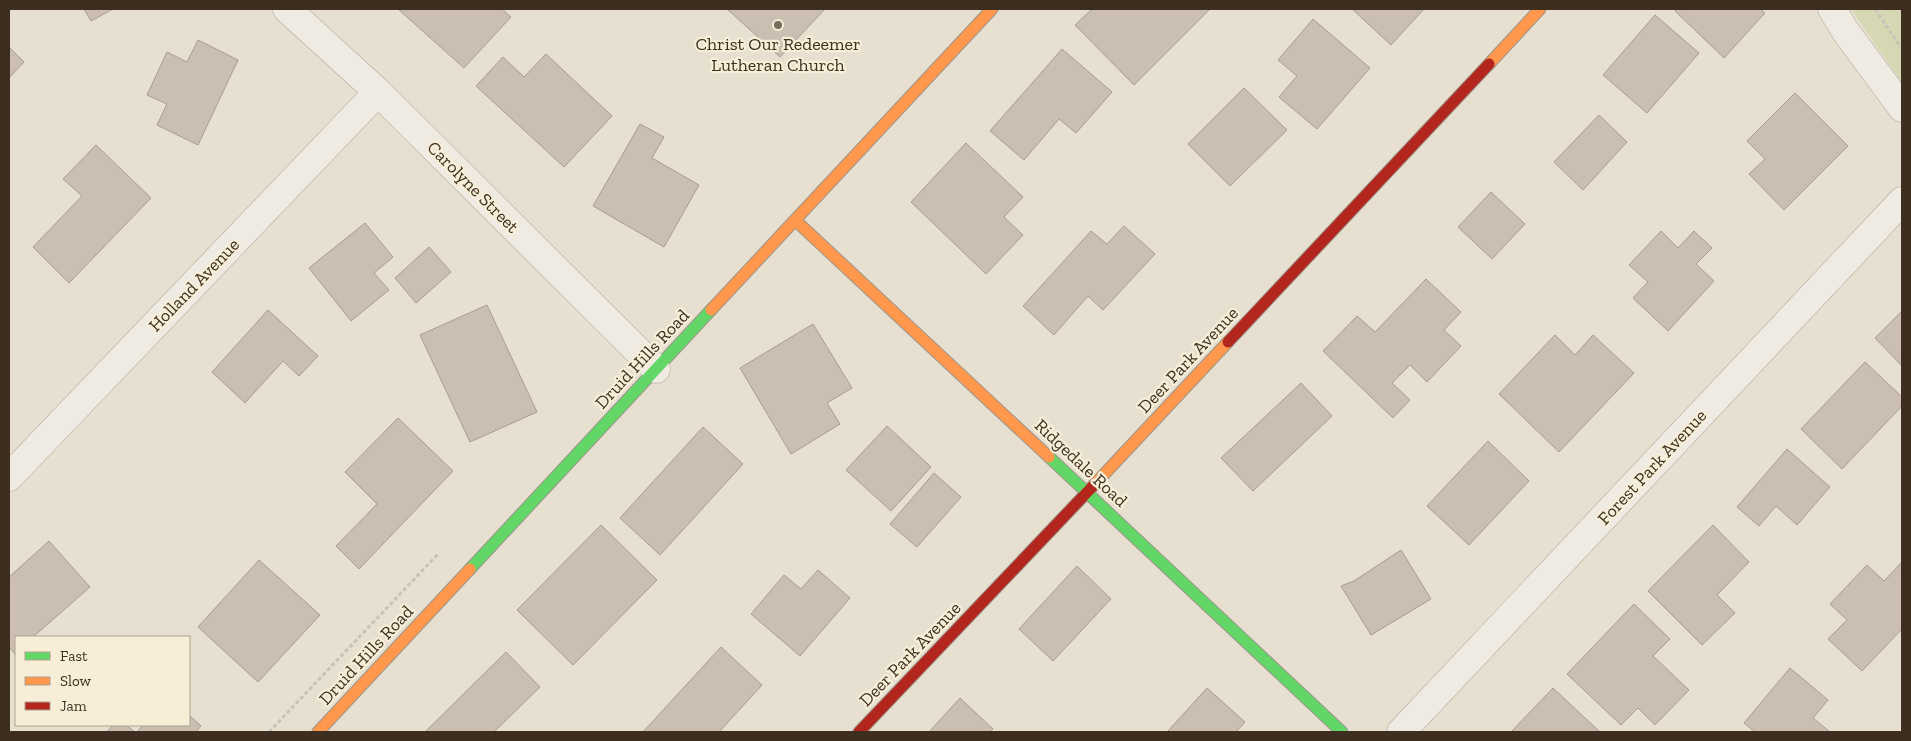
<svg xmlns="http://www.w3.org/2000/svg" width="1911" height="741" viewBox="0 0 1911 741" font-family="'Zilla Slab',serif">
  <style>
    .green { fill: #d6d7b3 }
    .building { fill: #cbbfb2; stroke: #a89c90 }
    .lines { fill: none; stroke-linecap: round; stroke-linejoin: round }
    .street-casing { stroke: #ada599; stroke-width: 29 }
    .fast-casing { stroke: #9c958a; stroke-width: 13 }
    .slow-casing { stroke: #9c958a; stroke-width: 13 }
    .jam-casing { stroke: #9c958a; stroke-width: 13 }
    .path { stroke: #c8c2b9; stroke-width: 3; stroke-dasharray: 4 2.5; stroke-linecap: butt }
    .street { stroke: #efebe3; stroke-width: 28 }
    .fast { stroke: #63d668; stroke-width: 11 }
    .slow { stroke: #ff974d; stroke-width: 11 }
    .jam { stroke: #b3261e; stroke-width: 11 }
    .poi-dot { fill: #786c5e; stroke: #f7eed8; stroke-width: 2 }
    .labels { text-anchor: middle; stroke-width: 4.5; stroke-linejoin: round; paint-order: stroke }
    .poi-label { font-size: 18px; fill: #3d2e20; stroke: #f7eed8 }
    .street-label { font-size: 18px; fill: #3d2e20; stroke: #f7eed8 }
  </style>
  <rect width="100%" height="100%" fill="#e7e0d1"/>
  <path class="green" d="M1851,9H1902V83L1858,19Z"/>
  <path class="building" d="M84,9H113L91,21Z
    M398,9H502L511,17L464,68Z
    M727,9H825L780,57Z
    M1092,9H1210L1134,85L1075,25Z
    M1352,9H1424L1391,45Z
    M1677,9H1760L1765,13L1724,58L1675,11Z
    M1655,15L1699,53L1647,113L1603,75Z
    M1313,19L1370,68L1317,129L1279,97L1297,76L1278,60Z
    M198,40L238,60L198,145L157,125L167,104L147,95L167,52L187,62Z
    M9,47L24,62L9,78Z
    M1062,49L1112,92L1076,133L1059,119L1024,160L990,131Z
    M546,54L612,116L564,167L476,86L503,57L524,77Z
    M1244,88L1287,130L1230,186L1188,144Z
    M1795,93L1848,146L1784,210L1749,174L1765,159L1747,141Z
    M1599,115L1627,142L1583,190L1554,162Z
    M640,124L664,137L652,158L699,185L664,247L593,206Z
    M966,143L1023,197L1004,217L1023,235L986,274L911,202Z
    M96,145L151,198L69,283L33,247L82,196L63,179Z
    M1491,192L1525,224L1492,259L1458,227Z
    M365,223L393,257L374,273L389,290L351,321L309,268Z
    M1124,226L1155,254L1103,310L1088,296L1054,335L1023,306L1091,231L1107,244Z
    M1661,231L1678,248L1694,231L1712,248L1696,264L1714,281L1668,331L1633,298L1648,282L1629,265Z
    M429,247L451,272L416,303L395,278Z
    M1426,279L1461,312L1444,330L1461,346L1427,382L1410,365L1392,383L1410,400L1393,418L1323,351L1357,316L1375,332Z
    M487,305L537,412L470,442L420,335Z
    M268,310L318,356L299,376L283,361L245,403L212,372Z
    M1902,311V366L1875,338Z
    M813,324L852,388L827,403L840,424L791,454L740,368Z
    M1555,335L1575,355L1593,335L1634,373L1559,452L1499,394Z
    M1865,362L1902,397V406L1842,469L1801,429Z
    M1301,383L1332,416L1253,491L1221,458Z
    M398,418L453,471L359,569L336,546L377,504L345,472Z
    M887,426L931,467L891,511L846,470Z
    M703,427L743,464L660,555L620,518Z
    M1488,441L1529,481L1469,545L1427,506Z
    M1787,449L1830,487L1797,525L1776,506L1759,526L1737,507Z
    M934,473L961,497L917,547L890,524Z
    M601,525L657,580L573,665L517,610Z
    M1713,525L1749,562L1717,595L1735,613L1702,645L1648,591Z
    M49,541L90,587L33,637H16L15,654L9,647V577Z
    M1401,550L1431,599L1371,635L1341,586L1354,581Z
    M259,560L320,615L258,682L198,627Z
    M1902,562V629L1862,671L1828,639L1847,620L1830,604L1867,565L1884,581Z
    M1077,566L1111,599L1053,661L1019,629Z
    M818,570L850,598L800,656L751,614L784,575L801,589Z
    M1634,604L1670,639L1653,656L1689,690L1655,725L1638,708L1621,725L1567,674Z
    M721,647L762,685L719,732H643Z
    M506,652L540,687L494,732H425Z
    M1790,668L1828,700L1813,718L1830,732H1755L1744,723Z
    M1207,688L1245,722L1236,732H1167Z
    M1553,688L1600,732H1511Z
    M960,698L993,729L990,732H929Z
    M189,715L201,726L196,732H137L143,725H189Z
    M113,725H126L135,732H107Z"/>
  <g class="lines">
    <defs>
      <path id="street" d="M287,9L378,92L656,369
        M1832,9L1846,32L1902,108
        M9,477L378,92
        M1401,732L1902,201"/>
      <path id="fast" d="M1049,457L1342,732
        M470,569L711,310"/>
      <path id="slow" d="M1489,64L1540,9
        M795,220L1049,457
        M711,310L992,9
        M1094,485L1228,342
        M318,732L470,569"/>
      <path id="jam" d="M1228,342L1489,64
        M859,732L1094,485"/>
    </defs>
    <use href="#street" class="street-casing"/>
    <use href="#fast" class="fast-casing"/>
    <use href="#slow" class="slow-casing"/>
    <use href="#jam" class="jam-casing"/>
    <path class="path" d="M1875,9L1902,49
      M269,732L439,553"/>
    <use href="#street" class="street"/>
    <use href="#fast" class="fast"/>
    <use href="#slow" class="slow"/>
    <use href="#jam" class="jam"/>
  </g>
  <circle class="poi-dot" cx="778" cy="25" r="5"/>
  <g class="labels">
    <g class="poi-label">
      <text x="778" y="50">Christ Our Redeemer<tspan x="778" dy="21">Lutheran Church</tspan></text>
    </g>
    <g class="street-label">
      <text transform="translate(473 187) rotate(45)" y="6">Carolyne Street</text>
      <text transform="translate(194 285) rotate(-46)" y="6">Holland Avenue</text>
      <text transform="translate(642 359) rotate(-47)" y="6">Druid Hills Road</text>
      <text transform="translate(1188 360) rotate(-47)" y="6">Deer Park Avenue</text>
      <text transform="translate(1081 463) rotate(43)" y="6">Ridgedale Road</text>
      <text transform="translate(1652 467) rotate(-47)" y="6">Forest Park Avenue</text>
      <text transform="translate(910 654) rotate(-46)" y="6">Deer Park Avenue</text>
      <text transform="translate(366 655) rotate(-47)" y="6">Druid Hills Road</text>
    </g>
  </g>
  <rect width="1911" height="741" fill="none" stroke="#3d2e20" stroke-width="20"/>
  <rect x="15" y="636" width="175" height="90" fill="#f7eed8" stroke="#ada18e"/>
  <rect x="25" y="652" width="25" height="8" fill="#63d668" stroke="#ada18e"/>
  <text x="60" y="661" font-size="15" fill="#3d2e20">Fast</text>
  <rect x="25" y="677" width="25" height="8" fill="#ff974d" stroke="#ada18e"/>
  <text x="60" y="686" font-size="15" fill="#3d2e20">Slow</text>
  <rect x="25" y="702" width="25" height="8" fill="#b3261e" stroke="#ada18e"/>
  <text x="60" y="711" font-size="15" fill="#3d2e20">Jam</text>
</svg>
